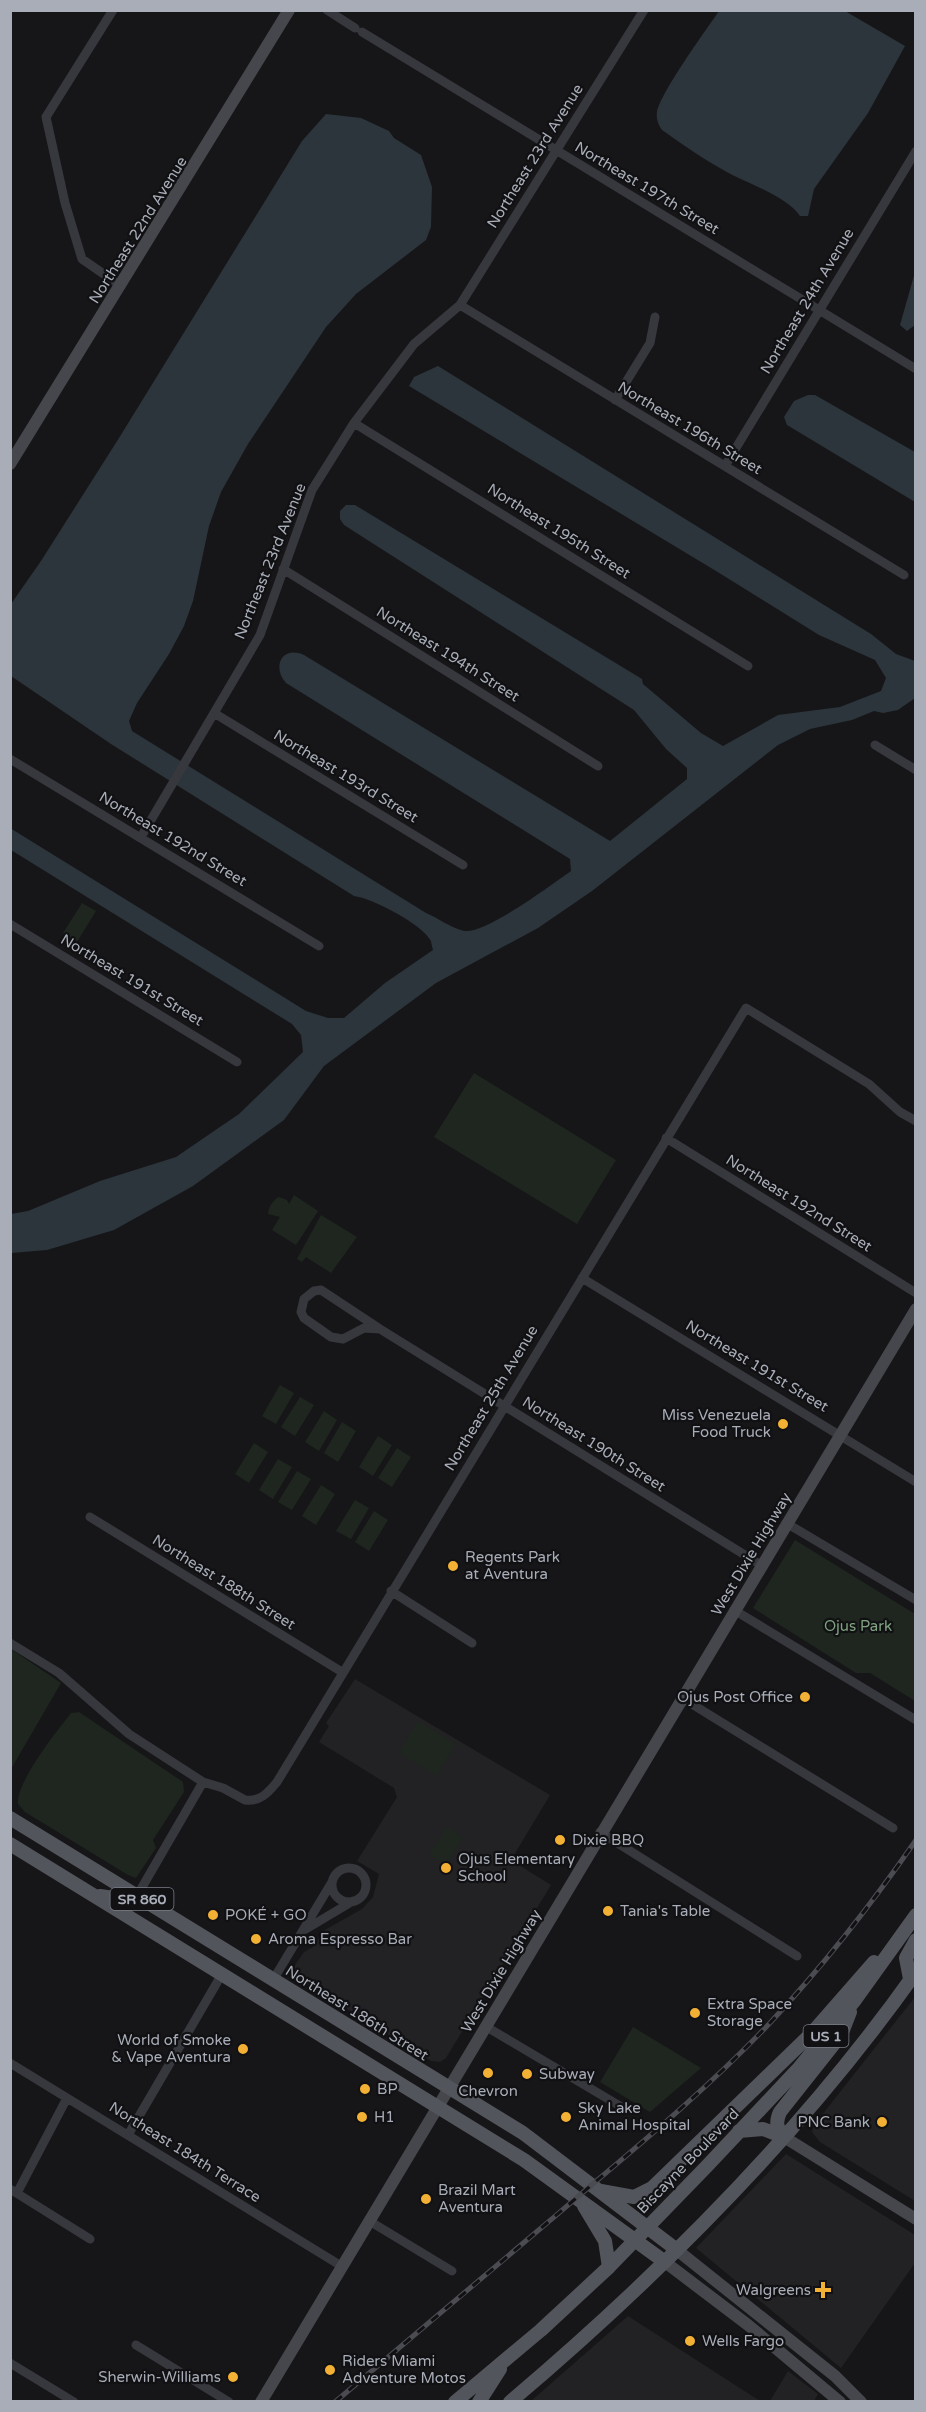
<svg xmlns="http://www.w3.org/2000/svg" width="926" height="2412" viewBox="0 0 926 2412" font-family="'Varela Round',sans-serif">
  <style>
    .built { fill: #222225 }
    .green { fill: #1e261f }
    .water { fill: #2c353c }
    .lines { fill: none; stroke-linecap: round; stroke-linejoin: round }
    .street { stroke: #37383d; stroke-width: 9 }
    .secondary { stroke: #45474d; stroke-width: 12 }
    .primary { stroke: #53555c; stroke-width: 14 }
    .rail-casing { stroke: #4a4c52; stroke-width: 5 }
    .rail { stroke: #111113; stroke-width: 3; stroke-dasharray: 9; stroke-linecap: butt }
    .poi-dot { fill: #f2b134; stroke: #111113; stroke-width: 2 }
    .labels { text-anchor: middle; stroke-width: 4.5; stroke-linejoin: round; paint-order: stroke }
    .shield { fill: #111113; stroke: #7b7e86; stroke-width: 1.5 }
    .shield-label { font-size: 14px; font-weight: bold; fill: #a8adb8 }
    .street-label { font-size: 15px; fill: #a8adb8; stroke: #111113 }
    .poi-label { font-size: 15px; fill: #a8adb8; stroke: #111113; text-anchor: start }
    .park-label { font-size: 15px; fill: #7fa381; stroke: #111113 }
  </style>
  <rect width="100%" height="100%" fill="#161618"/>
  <path class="built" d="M355,1679L550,1795L511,1860L551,1885L446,2058L440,2062L431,2061L299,1979L295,1972V1965L304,1952L313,1947L323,1931L362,1909L373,1897L379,1874L357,1861L397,1797L394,1788L319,1742L329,1726L326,1723Z
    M915,1997V2201L820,2142L812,2132L814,2125Z
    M786,2154L915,2235V2263L841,2368L696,2248Z
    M628,2316L760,2401H531Z
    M788,2371L818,2394L814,2401H770Z"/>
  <path class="green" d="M82,903L96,911L77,942L63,933Z
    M474,1073L616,1160L577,1224L434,1137Z
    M294,1195L318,1211L296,1245L272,1230L280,1217L268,1214C268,1208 273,1200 279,1197L287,1200L289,1204Z
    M321,1215L357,1237L331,1273L306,1257L302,1262L297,1259Z
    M280,1385L294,1393L276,1424L262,1416Z
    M300,1397L314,1405L295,1436L281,1427Z
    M324,1411L337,1420L319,1451L305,1442Z
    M342,1422L356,1431L338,1462L324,1453Z
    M378,1436L392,1445L373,1476L359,1467Z
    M254,1443L268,1452L249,1483L235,1474Z
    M397,1448L411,1457L392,1487L378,1478Z
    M278,1459L292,1467L273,1499L259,1490Z
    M297,1471L311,1479L292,1510L278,1502Z
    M321,1485L335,1494L316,1525L302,1516Z
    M355,1500L369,1508L351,1539L336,1531Z
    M374,1511L388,1520L369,1551L355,1542Z
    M795,1540L915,1614V1701L870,1673H856L753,1608Z
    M11,1649L61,1683L11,1769Z
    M79,1712L183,1782L184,1792L153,1840L156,1848L136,1878L128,1875L25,1812L18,1804C16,1782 57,1731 71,1713Z
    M418,1721L456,1744L437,1776L399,1753Z
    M447,1827L463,1837L446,1865L429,1855Z
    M633,2027L701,2068L650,2112L600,2082Z"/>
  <path class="water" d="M719,11H845L905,46L868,113L814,189L808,216H800C787,196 746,183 725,171C703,159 682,144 662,130C658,124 656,119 657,112C661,92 706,30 719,11Z
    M326,114L361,118L389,131L394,138L421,155L432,187L431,227L426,240L356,294L326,327L248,444L221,492L209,526L193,601L184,626L169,654L137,703L129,721L132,731L426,913C436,917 455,930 465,931C487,933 551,885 571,871L570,859L286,683C272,668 281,645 304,655L610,841L687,779V768L666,749L634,710L344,525L340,519V511L346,505H355L642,679L643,684L701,733L723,746L778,715L840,707L881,691L886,678L875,660L819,635L716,571L409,386L414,377L438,366L871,634L896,654L915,661V698L898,710L883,713L874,711L852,720L810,729L778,745L592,891L538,928L436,983L324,1066L284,1120L193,1186L114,1230L47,1250L11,1253V1214L28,1211L100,1181L176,1157L239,1114L303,1052L301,1035L292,1024L11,850L10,828L306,1011L328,1018H344L385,983L433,950C433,950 431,942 431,941C422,924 372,898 354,896L111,744L11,676V604L41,561L119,438L302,141Z
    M915,272V325L907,331L900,325Z
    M808,395H815L915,452V502L787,425L784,417L794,401Z"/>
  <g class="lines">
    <path class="street" d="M113,10L46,117L65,203L82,259L121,286
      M327,10L355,28
      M362,32L916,369
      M460,305L904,575
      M615,400L650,343L655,317
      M354,423L748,666
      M725,466L916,151
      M283,569L598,766
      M214,713L463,865
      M875,745L916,770
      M10,759L319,946
      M141,837L260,635L312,490L354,423L414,344L460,305L644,10
      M10,924L237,1062
      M666,1138L916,1293
      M582,1278L916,1482
      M380,1329L364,1328L343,1339L331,1337L304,1318L301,1312L304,1299L314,1291L321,1290L380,1329L761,1565
      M90,1517L342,1672
      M786,1523L916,1600
      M391,1591L472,1643
      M734,1610L916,1720
      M10,1643L59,1673L129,1734L203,1782L223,1788L245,1800C260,1802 268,1793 277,1782L746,1008L869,1084L900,1112L916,1121
      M682,1698L893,1828
      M600,1832L797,1956
      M332 1885a17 17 0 1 1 34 0a17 17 0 1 1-34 0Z
      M137,1896L203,1782
      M306,1929L353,1901
      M273,1980L332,1882
      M485,2026L625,2109
      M10,2063L343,2267
      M128,2135L222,1974
      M10,2189L90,2239
      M17,2193L67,2098
      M371,2222L452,2271
      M136,2345L229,2402
      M10,2363L74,2402"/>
    <path class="secondary" d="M10,464L289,10
      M784,2137L916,2219
      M677,2250L835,2376L861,2402
      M665,2262L748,2325L840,2402
      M261,2402L916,1309"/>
    <path class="primary" d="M10,1818L523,2133L677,2250
      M10,1844L524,2160L665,2262
      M100,1896L127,1900L137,1896
      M910,1979L906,1958L916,1940
      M739,2131L763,2129L784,2137
      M784,2137C777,2128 775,2123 780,2112L841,2035L850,2012
      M601,2191L634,2197L652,2188L811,2034L874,1962
      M584,2206L605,2241L609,2267
      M455,2402L541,2330L609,2267L707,2166L799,2068L855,2000L916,1915
      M479,2402L500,2369
      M510,2402C660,2275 802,2133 916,1972"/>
    <defs>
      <path id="rail" d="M335,2402C419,2331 504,2260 588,2188C650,2136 713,2083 769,2024C823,1966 871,1905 916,1840"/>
    </defs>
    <use href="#rail" class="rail-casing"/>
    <use href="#rail" class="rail"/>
  </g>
  <g class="poi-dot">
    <circle cx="783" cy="1424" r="6"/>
    <circle cx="453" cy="1566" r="6"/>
    <circle cx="805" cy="1697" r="6"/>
    <circle cx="560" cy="1840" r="6"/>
    <circle cx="446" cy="1868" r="6"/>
    <circle cx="608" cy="1911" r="6"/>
    <circle cx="213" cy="1915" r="6"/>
    <circle cx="256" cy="1939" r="6"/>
    <circle cx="695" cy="2013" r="6"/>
    <circle cx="243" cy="2049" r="6"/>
    <circle cx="488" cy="2073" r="6"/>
    <circle cx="527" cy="2074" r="6"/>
    <circle cx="365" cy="2089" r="6"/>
    <circle cx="362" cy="2117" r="6"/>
    <circle cx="566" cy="2117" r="6"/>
    <circle cx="882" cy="2122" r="6"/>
    <circle cx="426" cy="2199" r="6"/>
    <path d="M820 2281h6v6h6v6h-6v6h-6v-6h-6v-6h6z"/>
    <circle cx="690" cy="2341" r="6"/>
    <circle cx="330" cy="2370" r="6"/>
    <circle cx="233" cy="2377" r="6"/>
  </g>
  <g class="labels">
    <g class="shield">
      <rect x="110.5" y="1888" width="63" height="22" rx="4.5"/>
      <rect x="803.5" y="2025" width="45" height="22" rx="4.5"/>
    </g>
    <g class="shield-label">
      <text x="142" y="1904">SR 860</text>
      <text x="826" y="2041">US 1</text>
    </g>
    <g class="street-label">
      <text transform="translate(535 156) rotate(-58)" y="5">Northeast 23rd Avenue</text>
      <text transform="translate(647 188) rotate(31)" y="5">Northeast 197th Street</text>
      <text transform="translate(138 230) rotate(-58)" y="5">Northeast 22nd Avenue</text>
      <text transform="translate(807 301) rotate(-59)" y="5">Northeast 24th Avenue</text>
      <text transform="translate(690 428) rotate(31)" y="5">Northeast 196th Street</text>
      <text transform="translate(559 531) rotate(32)" y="5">Northeast 195th Street</text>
      <text transform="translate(270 561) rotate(-68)" y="5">Northeast 23rd Avenue</text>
      <text transform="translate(448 654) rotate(32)" y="5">Northeast 194th Street</text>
      <text transform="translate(346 776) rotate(31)" y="5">Northeast 193rd Street</text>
      <text transform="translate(173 839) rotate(31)" y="5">Northeast 192nd Street</text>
      <text transform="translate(132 980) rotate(31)" y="5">Northeast 191st Street</text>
      <text transform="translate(799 1203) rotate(32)" y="5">Northeast 192nd Street</text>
      <text transform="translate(757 1366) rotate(31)" y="5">Northeast 191st Street</text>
      <text transform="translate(491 1398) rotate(-59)" y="5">Northeast 25th Avenue</text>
      <text transform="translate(594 1444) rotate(32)" y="5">Northeast 190th Street</text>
      <text transform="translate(751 1554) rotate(-59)" y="5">West Dixie Highway</text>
      <text transform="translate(224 1582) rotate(32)" y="5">Northeast 188th Street</text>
      <text transform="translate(501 1971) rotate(-59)" y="5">West Dixie Highway</text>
      <text transform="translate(357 2013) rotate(32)" y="5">Northeast 186th Street</text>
      <text transform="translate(185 2152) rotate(32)" y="5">Northeast 184th Terrace</text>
      <text transform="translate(688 2161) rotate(-46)" y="5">Biscayne Boulevard</text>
    </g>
    <g class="poi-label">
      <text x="771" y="1420" text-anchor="end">Miss Venezuela<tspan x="771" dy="17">Food Truck</tspan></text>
      <text x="465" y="1562">Regents Park<tspan x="465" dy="17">at Aventura</tspan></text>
      <text x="793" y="1702" text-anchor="end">Ojus Post Office</text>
      <text x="572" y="1845">Dixie BBQ</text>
      <text x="458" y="1864">Ojus Elementary<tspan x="458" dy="17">School</tspan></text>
      <text x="620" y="1916">Tania's Table</text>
      <text x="225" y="1920">POKÉ + GO</text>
      <text x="268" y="1944">Aroma Espresso Bar</text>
      <text x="707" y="2009">Extra Space<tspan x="707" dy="17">Storage</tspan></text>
      <text x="231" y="2045" text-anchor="end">World of Smoke<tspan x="231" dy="17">&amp; Vape Aventura</tspan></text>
      <text x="539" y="2079">Subway</text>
      <text x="377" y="2094">BP</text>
      <text x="488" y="2096" text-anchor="middle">Chevron</text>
      <text x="578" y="2113">Sky Lake<tspan x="578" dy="17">Animal Hospital</tspan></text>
      <text x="374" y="2122">H1</text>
      <text x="870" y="2127" text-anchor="end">PNC Bank</text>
      <text x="438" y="2195">Brazil Mart<tspan x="438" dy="17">Aventura</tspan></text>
      <text x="811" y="2295" text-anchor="end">Walgreens</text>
      <text x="702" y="2346">Wells Fargo</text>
      <text x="342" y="2366">Riders Miami<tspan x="342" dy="17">Adventure Motos</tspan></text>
      <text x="221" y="2382" text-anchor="end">Sherwin-Williams</text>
    </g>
    <g class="park-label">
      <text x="858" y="1631">Ojus Park</text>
    </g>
  </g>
  <rect width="926" height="2412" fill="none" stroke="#a8adb8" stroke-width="24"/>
</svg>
